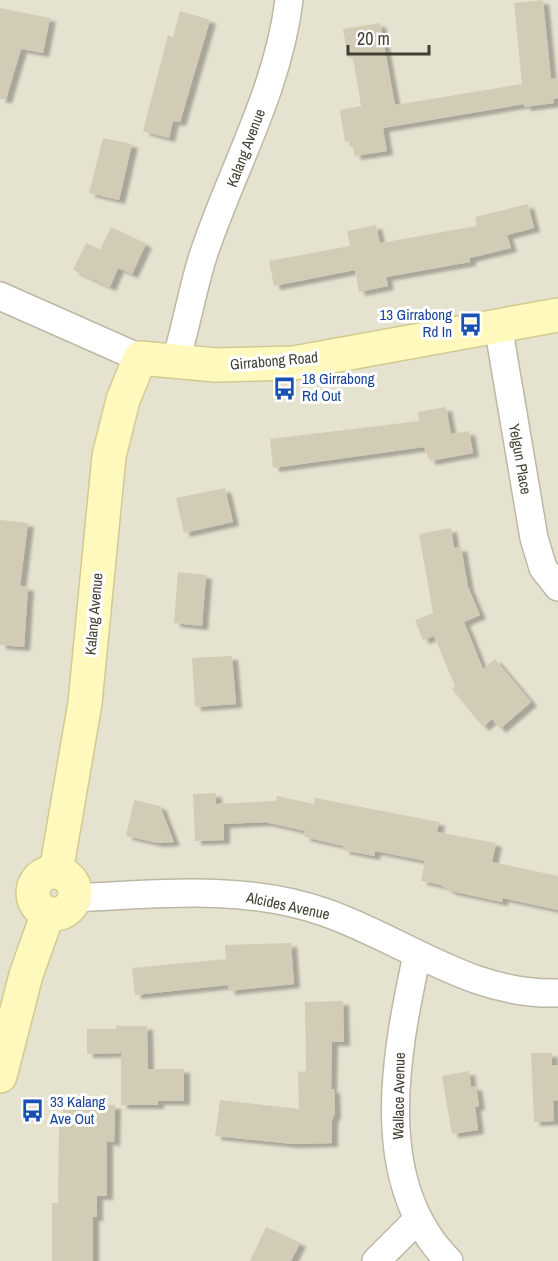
<svg xmlns="http://www.w3.org/2000/svg" width="558" height="1261" viewBox="0 0 558 1261" font-family="'Archivo Narrow',sans-serif">
  <style>
    .residential { fill: #e5e2d0 }
    .building { fill: #d2ccb7; filter: url(#shadow) }
    .lines { fill: none; stroke-linecap: round; stroke-linejoin: round }
    .street-casing { stroke: #bcb8a5; stroke-width: 30 }
    .secondary-casing { stroke: #d2ca91; stroke-width: 36 }
    .street { stroke: #fff; stroke-width: 27 }
    .secondary { stroke: #fff9be; stroke-width: 33 }
    .labels { text-anchor: middle; stroke-width: 6; stroke-linejoin: round; paint-order: stroke }
    .street-label { font-size: 15px; fill: #423f33; stroke: #fff }
    .transit-label { font-size: 15px; fill: #164399; stroke: #fff; text-anchor: start }
  </style>
  <defs>
    <filter id="shadow"><feDropShadow dx="6" dy="4" stdDeviation="1.5" flood-color="#0004"/></filter>
  </defs>
  <rect width="100%" height="100%" fill="#f1efe2"/>
  <path class="residential" d="M0,0H558V1261H0Z"/>
  <path class="building" d="M543,0L551,79L558,78V98L553,99L554,103L525,107L524,104L383,128L387,151L355,156L351,141L345,142L340,110L361,106L353,57L348,58L343,29L380,23L395,105L522,84L514,3Z
    M0,8L50,18L43,53L21,49L6,99H0Z
    M180,11L210,20L180,122L173,121L169,138L143,131L168,35L173,37Z
    M103,138L132,144L119,200L89,193Z
    M528,204L534,228L507,235L511,248L470,258V262L386,277L388,286L359,292L355,270L274,286L269,261L350,246L347,231L376,225L380,243L477,226L475,217Z
    M111,227L146,244L132,274L118,268L110,287L73,270L86,243L100,250Z
    M446,407L451,434L469,431L473,453L430,461L424,447L273,468L270,439L419,421L418,412Z
    M225,488L233,522L184,533L176,498Z
    M0,520L28,523L20,586L28,587L24,647L0,645Z
    M451,528L454,548L461,547L468,587L480,615L464,622L483,669L495,659L531,702L500,729L492,719L483,727L452,689L455,686L434,636L423,640L415,620L433,613L419,534Z
    M178,572L206,575L202,626L174,623Z
    M232,656L236,704L195,707L192,658Z
    M216,793V804L276,801L277,796L314,804L315,798L439,822L437,832L496,843L492,862L558,876V910L503,898L502,902L451,891L441,885L421,881L425,861L375,851L374,856L343,850L344,846L304,837L305,831L265,822L224,824V840L195,841L193,794Z
    M134,800L160,806L174,842L158,843L126,836Z
    M291,943L294,984L229,991L228,985L135,995L132,968L226,959L225,945Z
    M343,1001L344,1042H332L331,1089H334L335,1113L332,1120V1143L293,1144L215,1136L220,1100L299,1109L298,1072L306,1071L305,1002Z
    M116,1026H147L148,1069H184V1101H158V1105H121V1053L87,1054V1029H116Z
    M531,1053H552V1065H558V1100L553,1101L554,1121L534,1122Z
    M469,1071L471,1087L476,1086L479,1106L475,1107L478,1130L452,1134L442,1076Z
    M78,1105H115L114,1142L107,1141V1196H97V1217H93V1261H52V1203H58L59,1127L63,1126V1110H78Z
    M266,1227L300,1243L291,1261H250Z"/>
  <g class="lines">
    <defs>
      <path id="street" d="M0,296L140,358
        M498,325L534,538L543,568L558,587
        M175,363C186,328 192,291 203,256C231,171 278,91 289,0
        M75,898C156,894 245,884 324,912C403,939 470,996 558,993
        M417,955C396,1053 370,1182 449,1261
        M376,1261L418,1219"/>
      <path id="secondary" d="M56,872L85,703L109,456L123,400L140,358L216,365L294,363L558,315
        M33 893a21 21 0 1 1 42 0a21 21 0 1 1-42 0Z
        M0,1076L26,975L48,913"/>
    </defs>
    <use href="#street" class="street-casing"/>
    <use href="#secondary" class="secondary-casing"/>
    <use href="#street" class="street"/>
    <use href="#secondary" class="secondary"/>
  </g>
  <defs>
    <symbol id="bus-bare" viewBox="-9 -9 18 18"><path d="M-5-6H5V4H4V6H2V4H-2V6H-4V4H-5ZM-3.5-4V0h7V-4ZM-3.5 1.2v1.5H-2V1.2ZM2 1.2v1.5H3.5V1.2Z" fill="#1a4fb4" stroke="#fff" stroke-width="2.5" paint-order="stroke"/></symbol>
  </defs>
  <g fill-rule="evenodd">
    <use href="#bus-bare" x="454" y="308" width="33" height="33"/>
    <use href="#bus-bare" x="268" y="372" width="33" height="33"/>
    <use href="#bus-bare" x="16" y="1094" width="33" height="33"/>
  </g>
  <g class="labels">
    <g class="street-label">
      <text transform="translate(246 148) rotate(-69)" y="5">Kalang Avenue</text>
      <text transform="translate(274 361) rotate(-5)" y="5">Girrabong Road</text>
      <text transform="translate(520 459) rotate(80)" y="5">Yelgun Place</text>
      <text transform="translate(94 614) rotate(-85)" y="5">Kalang Avenue</text>
      <text transform="translate(288 906) rotate(12)" y="5">Alcides Avenue</text>
      <text transform="translate(399 1096) rotate(-89)" y="5">Wallace Avenue</text>
    </g>
    <g class="transit-label">
      <text x="452" y="320" text-anchor="end">13 Girrabong<tspan x="452" dy="17">Rd In</tspan></text>
      <text x="302" y="384">18 Girrabong<tspan x="302" dy="17">Rd Out</tspan></text>
      <text x="50" y="1107">33 Kalang<tspan x="50" dy="17">Ave Out</tspan></text>
    </g>
  </g>
  <path d="M348 45v9h81v-9" fill="none" stroke="#423f33" stroke-width="3"/>
  <text x="357" y="45" font-size="18" fill="#423f33" stroke="#ffffff" stroke-width="4.5" paint-order="stroke">20 m</text>
</svg>
